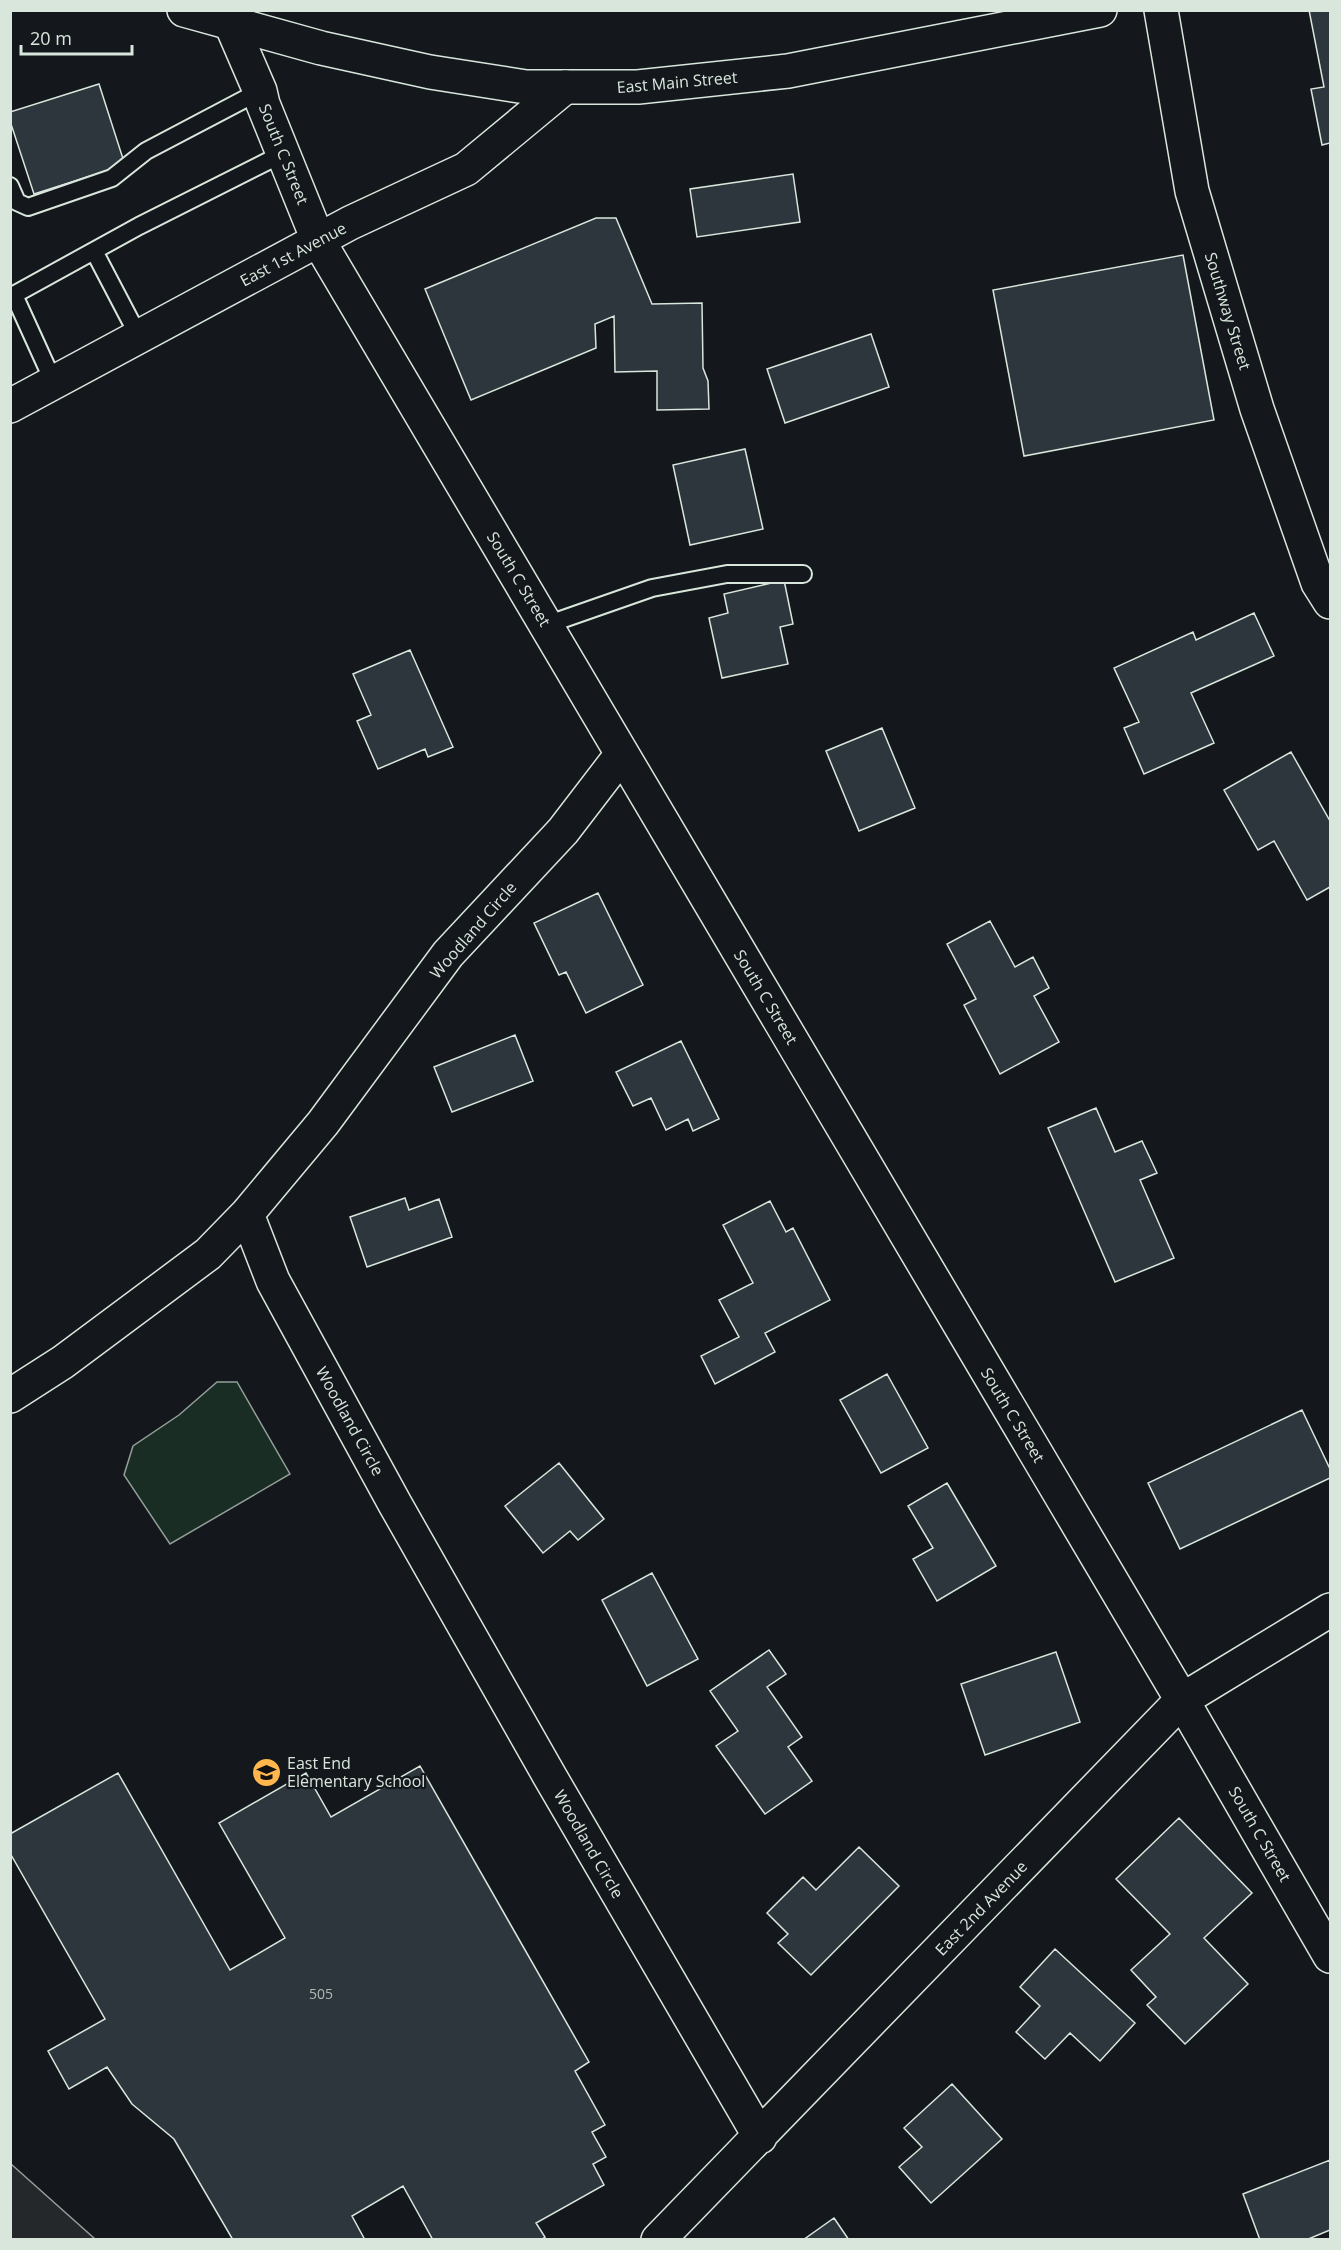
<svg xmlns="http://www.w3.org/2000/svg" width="1341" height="2250" viewBox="0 0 1341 2250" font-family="'Open Sans',sans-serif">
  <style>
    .green { fill: #1a2d24; stroke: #939e99; stroke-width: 1.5 }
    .parking { fill: #24282b; stroke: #939e99; stroke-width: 1.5 }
    .building { fill: #2c363c; stroke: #d8e6dc; stroke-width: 1.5 }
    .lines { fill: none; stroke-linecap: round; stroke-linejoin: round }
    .lane-casing { stroke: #d8e6dc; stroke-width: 20 }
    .street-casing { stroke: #d8e6dc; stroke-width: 36 }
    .secondary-casing { stroke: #d8e6dc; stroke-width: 36 }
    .lane { stroke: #14181c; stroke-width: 16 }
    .street { stroke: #14181c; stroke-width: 33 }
    .secondary { stroke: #14181c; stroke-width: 33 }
    .labels { text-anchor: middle; stroke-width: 4.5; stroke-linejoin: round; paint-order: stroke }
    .number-label { font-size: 14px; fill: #adbab4 }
    .street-label { font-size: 16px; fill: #d8e6dc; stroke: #14181c }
    .poi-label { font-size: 16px; fill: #d8e6dc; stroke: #14181c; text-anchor: start }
  </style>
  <rect width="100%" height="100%" fill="#14181c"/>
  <path class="green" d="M217,1382H237L290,1474L170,1544L124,1475L133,1446L179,1415Z"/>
  <path class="parking" d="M11,2164L95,2239H11Z"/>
  <path class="building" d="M1309,10H1330V143L1322,145L1311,89L1324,87Z
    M99,84L125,165L34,194L10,121V112Z
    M793,174L800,222L697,237L690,189Z
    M596,218H616L652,304L702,303L703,368L708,381L709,409L657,410V371L615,372L614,316L595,324L596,348L471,400L425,289Z
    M1183,255L1214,420L1024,456L993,290Z
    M871,334L889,387L785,423L767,369Z
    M745,449L763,529L690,545L673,465Z
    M784,580L793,624L780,627L788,664L722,678L709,618L728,613L724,594Z
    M1254,613L1274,656L1191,693L1214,743L1144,774L1124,728L1139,722L1114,668L1193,632L1196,640Z
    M410,650L453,747L428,757L425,749L378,769L357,721L371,715L353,674Z
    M882,728L915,808L859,831L826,751Z
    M1291,752L1330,821V887L1307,900L1274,841L1258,850L1224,790Z
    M598,893L643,985L586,1013L566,972L559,975L534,923Z
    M990,921L1015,967L1033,957L1049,988L1034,996L1059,1042L1000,1074L964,1005L976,999L947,944Z
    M515,1035L533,1081L452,1112L434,1067Z
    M681,1041L719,1119L693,1131L688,1119L666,1130L651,1098L633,1106L616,1072Z
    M1096,1108L1115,1152L1142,1141L1157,1173L1140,1180L1174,1258L1115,1282L1048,1128Z
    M405,1198L409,1210L439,1199L452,1237L367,1267L350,1217Z
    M770,1201L786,1232L793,1228L830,1300L765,1333L775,1352L715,1384L701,1356L739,1337L719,1300L753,1283L723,1225Z
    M887,1374L928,1448L881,1473L840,1400Z
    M1302,1410L1330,1469V1478L1180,1549L1148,1483Z
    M559,1463L604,1519L578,1540L570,1531L543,1553L505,1506Z
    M947,1483L996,1566L937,1601L913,1559L933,1548L908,1506Z
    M652,1573L698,1659L647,1686L602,1600Z
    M769,1650L786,1674L767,1687L802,1737L788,1747L812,1781L765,1814L716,1746L738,1731L710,1691Z
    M1056,1652L1080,1722L985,1755L961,1684Z
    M420,1766L589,2062L575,2071L605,2125L592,2132L606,2157L593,2164L604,2185L536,2223L545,2237L541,2240H433L403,2186L352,2216L365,2240H233L174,2139L132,2104L107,2067L69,2089L48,2051L105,2019L10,1853V1834L118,1773L230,1970L285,1938L219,1823L306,1773L331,1817Z
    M1179,1818L1252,1893L1204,1938L1248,1984L1185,2044L1147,2005L1156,1997L1131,1970L1170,1934L1116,1879Z
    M859,1847L899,1886L811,1975L778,1943L788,1934L767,1913L803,1877L816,1890Z
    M1055,1949L1135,2023L1100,2061L1070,2033L1045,2059L1016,2032L1040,2006L1020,1987Z
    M952,2084L1002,2139L931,2203L899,2167L922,2147L904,2128Z
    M1330,2160V2230L1306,2240H1260L1243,2194Z
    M834,2218L849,2240H803Z"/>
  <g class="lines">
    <defs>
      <path id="lane" d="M10,186L17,202L28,207L112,178L146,151L260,91
        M94,251L139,337
        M14,295L54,383
        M10,297L139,226L284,153
        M546,625L652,588L727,574H803"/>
      <path id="street" d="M1161,10L1192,191L1257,409L1318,583L1330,602
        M231,24L260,91L263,104L318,240L1182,1700L1330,1956
        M10,406L350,223L466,169L565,87
        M622,754L563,831L448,954L323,1123L247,1214L273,1281L395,1504L549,1775L760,2137
        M10,1396L63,1362L208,1254L247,1214
        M658,2240L1182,1700L1330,1610"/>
      <path id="secondary" d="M184,10L321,48L430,72L526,87H638L788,71L1100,10"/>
    </defs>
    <use href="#lane" class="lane-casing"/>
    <use href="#street" class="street-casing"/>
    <use href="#secondary" class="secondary-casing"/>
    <use href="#lane" class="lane"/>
    <use href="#street" class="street"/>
    <use href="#secondary" class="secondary"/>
  </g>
  <defs>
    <symbol id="school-disc" viewBox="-11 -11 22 22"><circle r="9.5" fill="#ffb74d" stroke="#14181c"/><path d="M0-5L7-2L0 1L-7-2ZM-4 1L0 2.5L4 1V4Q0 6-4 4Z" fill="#111"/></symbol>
  </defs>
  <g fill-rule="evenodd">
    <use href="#school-disc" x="250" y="1756" width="33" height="33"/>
  </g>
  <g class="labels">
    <g class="number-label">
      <text x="321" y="1999">505</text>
    </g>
    <g class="street-label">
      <text transform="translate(677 82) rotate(-5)" y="6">East Main Street</text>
      <text transform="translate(284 154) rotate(68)" y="6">South C Street</text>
      <text transform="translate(293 254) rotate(-28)" y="6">East 1st Avenue</text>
      <text transform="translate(1228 311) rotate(73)" y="6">Southway Street</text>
      <text transform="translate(519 579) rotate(59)" y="6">South C Street</text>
      <text transform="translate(473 930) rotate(-49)" y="6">Woodland Circle</text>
      <text transform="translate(766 997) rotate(59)" y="6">South C Street</text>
      <text transform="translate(1013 1415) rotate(59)" y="6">South C Street</text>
      <text transform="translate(350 1421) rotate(61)" y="6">Woodland Circle</text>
      <text transform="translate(1260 1834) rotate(60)" y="6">South C Street</text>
      <text transform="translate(589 1844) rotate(60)" y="6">Woodland Circle</text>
      <text transform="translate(981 1908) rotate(-46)" y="6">East 2nd Avenue</text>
    </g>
    <g class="poi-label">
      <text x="287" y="1769">East End<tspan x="287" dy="18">Elementary School</tspan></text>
    </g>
  </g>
  <rect width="1341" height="2250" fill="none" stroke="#d8e6dc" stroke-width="24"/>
  <path d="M21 45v9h111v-9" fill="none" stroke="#d8e6dc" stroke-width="3"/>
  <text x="30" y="45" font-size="18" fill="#d8e6dc" stroke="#14181c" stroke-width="4.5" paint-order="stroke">20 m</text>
</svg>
